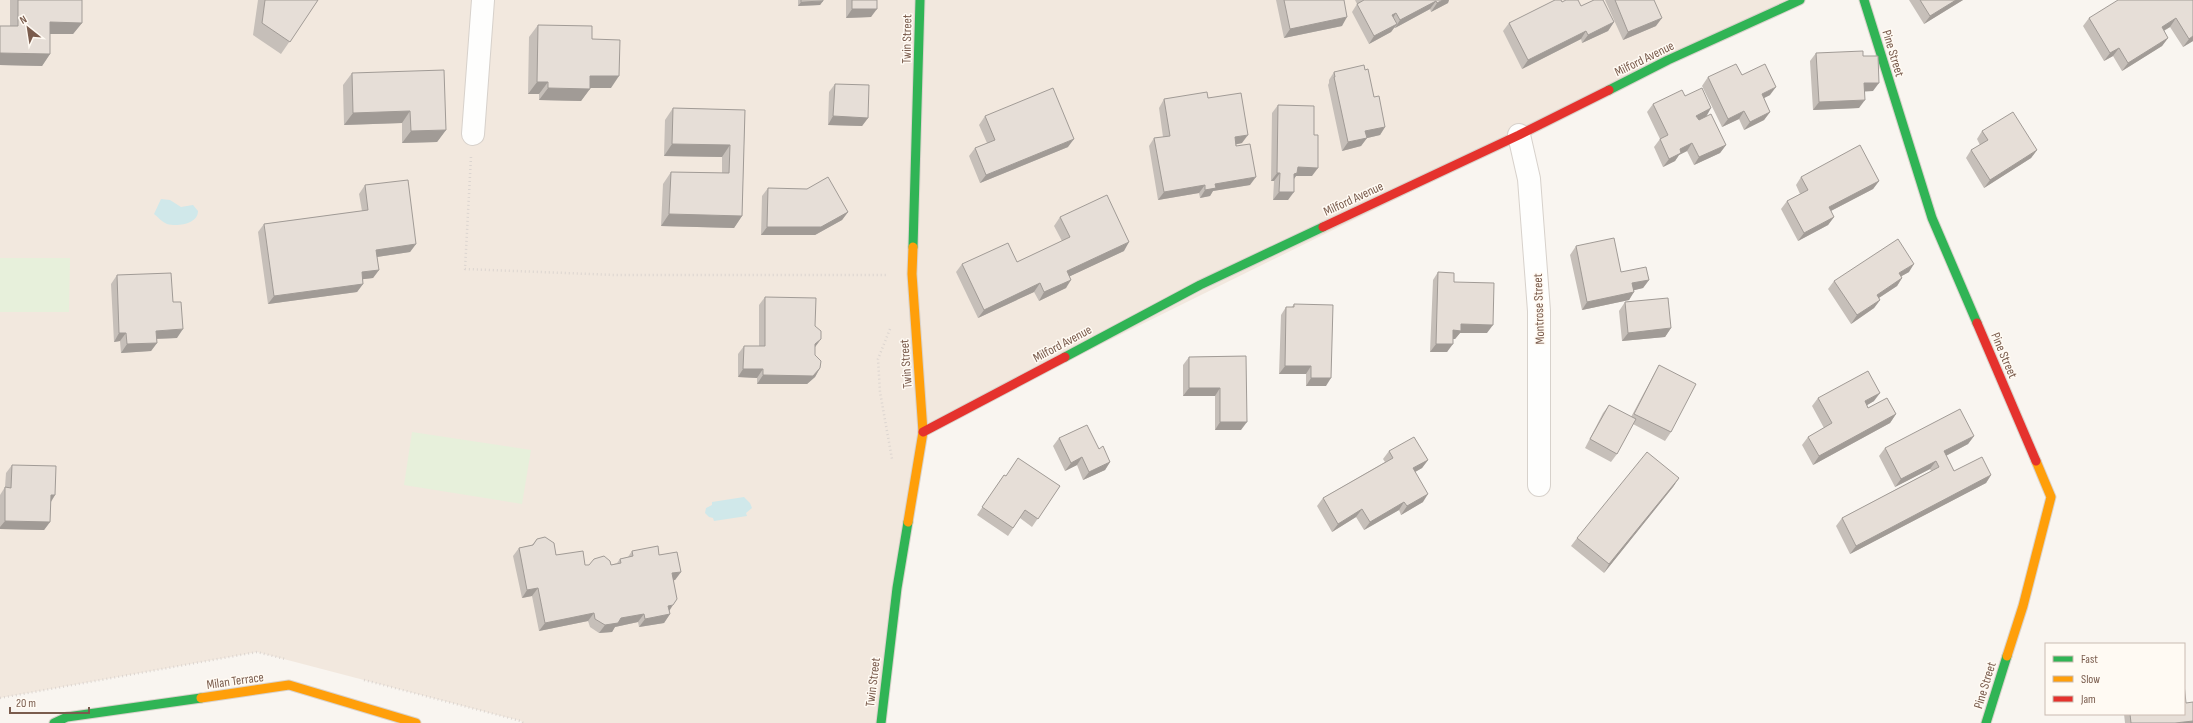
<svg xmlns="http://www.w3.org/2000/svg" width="2193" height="723" viewBox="0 0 2193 723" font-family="'Sofia Sans Condensed',sans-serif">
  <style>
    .residential { fill: #f2e8de }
    .green { fill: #e7f0db }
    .water { fill: #d0e8ea }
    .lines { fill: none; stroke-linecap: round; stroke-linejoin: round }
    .street-casing { stroke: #d7d1cb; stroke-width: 24 }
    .fast-casing { stroke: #d9d2cb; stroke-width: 11 }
    .slow-casing { stroke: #d9d2cb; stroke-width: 11 }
    .jam-casing { stroke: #d9d2cb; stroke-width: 11 }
    .path { stroke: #dcd5d0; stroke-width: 2.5; stroke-dasharray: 1 3; stroke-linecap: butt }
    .street { stroke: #fefefd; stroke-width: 22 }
    .fast { stroke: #30b455; stroke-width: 9 }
    .slow { stroke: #ff9f0a; stroke-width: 9 }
    .jam { stroke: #e5322d; stroke-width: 9 }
    .wall { fill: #c6bfb9 }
    .shaded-wall { fill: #a19b96 }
    .building { fill: #e6ded7; stroke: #a19b96 }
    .labels { text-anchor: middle; stroke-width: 3; stroke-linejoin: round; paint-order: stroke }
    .street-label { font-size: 13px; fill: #7a5c4d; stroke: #fffaf3 }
  </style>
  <rect width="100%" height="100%" fill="#f9f5f0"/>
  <path class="residential" d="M0,0H1800L923,432L881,723H523L521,721L257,652L0,698Z"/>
  <path class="green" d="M0,258H70L69,312H0Z
    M412,432L531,450L522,504L404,485Z"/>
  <path class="water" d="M161,199L170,200L181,207L193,205L198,211C198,224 178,227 167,224C162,222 158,217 154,214Z
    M744,497L750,503L752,508L746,513L747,516L714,521L713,518L709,517L705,513L706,508L712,505V502Z"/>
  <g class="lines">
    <defs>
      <path id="street" d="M473,134L483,0
        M1519,135L1529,179L1539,311V485"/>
      <path id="fast" d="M1864,0L1932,218L1977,323
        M1609,90L1668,60L1800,0
        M913,247L920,0
        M1065,357L1200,285L1323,227
        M54,723L67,717L201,698
        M881,723L897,588L908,522
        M1986,723L2007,656"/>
      <path id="slow" d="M908,522L923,432L912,274L913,247
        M2007,656L2023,606L2051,497L2036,461
        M201,698L289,685L416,723"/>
      <path id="jam" d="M1323,227L1519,135L1609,90
        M1977,323L2036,461
        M923,432L1065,357"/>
    </defs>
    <use href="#street" class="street-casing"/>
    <use href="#fast" class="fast-casing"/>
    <use href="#slow" class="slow-casing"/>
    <use href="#jam" class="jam-casing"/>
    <path class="path" d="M471,157L465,269L615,275H888
      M890,329L878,359L880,392L892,459
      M364,680L521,721L523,723
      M0,698L257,652L285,659"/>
    <use href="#street" class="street"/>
    <use href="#fast" class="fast"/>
    <use href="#slow" class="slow"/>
    <use href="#jam" class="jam"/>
  </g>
  <path class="wall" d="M10,0H82V23L73,34H50V54L42,66L0,65V26H10Z
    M258,0H318L281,54L253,35Z
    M798,0H823V1L820,5L798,6Z
    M846,0H877L871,17L846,18Z
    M1276,0H1344L1342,26L1284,38Z
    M1355,0H1449L1448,3L1431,12L1430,9L1395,28H1394L1391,32L1369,44L1352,12L1357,4Z
    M1605,0H1654L1656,26L1623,40Z
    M1909,0H1963L1924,24Z
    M2193,0V41L2183,47L2170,27L2164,31L2168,38L2162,46L2122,71L2113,56L2104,61L2083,26L2089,18Z
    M1562,2L1581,6L1614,22L1608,31L1582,43L1581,39L1522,69L1503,31L1509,23Z
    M538,25L592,39L611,88H590L581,101L539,100V94H528L529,37Z
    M1816,53L1863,56L1873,91H1864L1859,108L1813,110L1810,61Z
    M1365,70L1374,97L1385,127L1380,135L1367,138L1361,146L1342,151L1328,85L1329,83V80L1334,72Z
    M352,73L446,130L437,142L402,143V123L344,125L343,85Z
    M1742,75L1770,95L1764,98L1770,112L1764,120L1744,130L1739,119L1722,127L1702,86L1708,77Z
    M835,84L868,118L862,126L828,125L829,92Z
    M1685,96L1706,117L1726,145L1720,153L1694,165L1687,151L1679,155L1675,161L1663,167L1654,147L1660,139L1647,112L1653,104Z
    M1208,98L1242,143L1236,144L1250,185L1213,191L1210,196L1200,198L1199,193L1158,200L1149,146L1154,138L1163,137L1159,108L1164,99Z
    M1278,105L1312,176H1296L1294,178L1288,200H1273L1274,181H1271L1272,113Z
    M673,108L745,110L742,216L734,228L661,226L663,184L671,172L722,173V157L664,156L665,120Z
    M985,116L1068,147L980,183L969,156L975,148L987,143L979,125Z
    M1982,131L2037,150L2031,158L1984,188L1966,158L1971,150L1980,145L1977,139Z
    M1801,177L1879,181L1873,189L1831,211L1834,217L1828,225L1798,241L1781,209L1787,201L1800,194L1796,185Z
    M365,185L416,244L410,252L377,257L379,270L373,278L363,279V284L357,292L268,304L258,232L264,224L362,211L359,194Z
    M768,188L848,212L842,220L815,235H761L762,196Z
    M1060,217L1124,251L1070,276L1066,288L1039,301L1034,292L978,318L956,272L962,264L1017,262L1062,241L1054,226Z
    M1576,246L1621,272L1649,280L1643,288L1634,290L1629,300L1582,310L1570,255Z
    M1438,272L1454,282L1487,333H1460L1455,339H1453L1447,352H1430L1433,280Z
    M1909,272L1901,276L1902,278L1897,286L1879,298L1880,300L1874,308L1851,324L1828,289L1834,281Z
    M117,275L173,302L177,338L157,339V343L151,351L121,353L120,341L114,342L111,284Z
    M765,297L815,326L821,339L815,347V355L820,368L815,377L807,384H757V378L738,377V354L744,346H759V305Z
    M1625,302L1671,328L1665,337L1622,341L1619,311Z
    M1294,304L1326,386H1306V374H1279L1281,315L1286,307H1292Z
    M1246,356L1241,430H1215V396H1183V365L1189,357Z
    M1659,365L1671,432L1665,441L1633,424L1617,454L1611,462L1585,448L1603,413L1609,405L1631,417L1654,374Z
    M1818,398L1874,401L1867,405L1868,408L1896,414L1890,423L1813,465L1802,445L1808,437L1824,428L1812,406Z
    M1974,436L1968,444L1946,456L1954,471L1991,475L1986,483L1850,554L1836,526L1842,518L1931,471L1930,469L1895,487L1879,456L1885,448Z
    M1059,438L1099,449L1110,462L1105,470L1083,480L1077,465L1065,471L1053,446Z
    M1389,451L1428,460L1422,468L1415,472L1423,502L1401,515L1399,510L1364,530L1356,517L1332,532L1317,506L1323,498L1385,462L1383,459Z
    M12,465L55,495L51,502L50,522L44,530L0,529V495L5,487L6,473Z
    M1004,475L1006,476L1060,486L1032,527L1020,518L1008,536L977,515Z
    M1679,478L1673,487L1604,573L1571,546L1577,538Z
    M537,539L556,555L585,565H611L617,563L620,559L628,557L632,551L659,555L681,572L675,580H673L669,611L670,614L664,623L639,627L638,622L615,627L612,632L599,633L590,627L588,621L539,631L532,596L522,598L513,556L519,548L532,545Z
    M2186,703L2193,723H2125L2124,714H2184Z"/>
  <path class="shaded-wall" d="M1443,0H1449L1448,3L1431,12L1437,3Z
    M1956,0H1963L1924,24L1930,16Z
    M823,1L820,5L798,6L801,2Z
    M1436,1L1430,9L1395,28L1400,20Z
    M852,9H877L871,17L846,18Z
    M1396,13L1391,21L1392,15Z
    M1347,17L1342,26L1284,38L1290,29Z
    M1662,18L1656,26L1623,40L1628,32Z
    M2176,18L2170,27L2156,35L2162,27Z
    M50,22L82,23L73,34H42Z
    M1614,22L1608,31L1582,43L1588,35Z
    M1397,24L1391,32L1369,44L1374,36Z
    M1586,31L1581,39L1522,69L1528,60Z
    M2193,36V41L2183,47L2189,39Z
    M2168,38L2162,46L2122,71L2128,63Z
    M2119,48L2113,56L2104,61L2110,53Z
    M0,53L50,54L42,66L0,65Z
    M590,76H619L611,88H582Z
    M537,82H548L539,94H528Z
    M1864,83H1879L1873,91L1858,92Z
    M1776,87L1770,95L1756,102L1762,94Z
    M548,88L590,89L581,101L539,100Z
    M1865,100L1859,108L1813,110L1819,102Z
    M1711,108L1706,117L1691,124L1696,116Z
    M410,111L402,123L344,125L353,113Z
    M1744,111L1739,119L1722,127L1728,119Z
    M1770,112L1764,120L1744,130L1750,122Z
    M833,116L868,118L862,126L828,125Z
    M1385,127L1380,135L1359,140L1365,131Z
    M446,130L437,142L402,143L411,131Z
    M1248,135L1242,143L1229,146L1235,137Z
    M1367,138L1361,146L1342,151L1348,142Z
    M1074,139L1068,147L980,183L986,175Z
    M1692,143L1687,151L1679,155L1675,161L1663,167L1669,159L1680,149Z
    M672,144L730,145L722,157L664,156Z
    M1726,145L1720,153L1694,165L1699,157Z
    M2037,150L2031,158L1984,188L1990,180Z
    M1298,167L1318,168L1312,176H1296L1292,182H1289Z
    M1277,173H1280L1274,181H1271Z
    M1256,177L1250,185L1213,191L1210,196L1200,198L1205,190L1215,184Z
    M1879,181L1873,189L1823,215L1829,207Z
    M1205,185L1199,193L1158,200L1164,192Z
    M1279,192H1294L1288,200H1273Z
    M848,212L842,220L815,235H761L767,227Z
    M669,214L742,216L734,228L661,226Z
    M1834,217L1828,225L1798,241L1804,233Z
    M1129,242L1124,251L1062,280L1067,271Z
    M416,244L410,252L370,258L376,250Z
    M1914,264L1909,272L1893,281L1899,273Z
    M379,270L373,278L356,280L362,272Z
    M1902,278L1897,286L1871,303L1877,295Z
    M1071,280L1066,288L1039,301L1044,292Z
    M1649,280L1643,288L1627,292L1632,283Z
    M1040,283L1034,292L978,318L984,310Z
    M363,284L357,292L268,304L274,296Z
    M1634,292L1629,300L1582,310L1587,302Z
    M1880,300L1874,308L1851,324L1857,315Z
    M1461,324L1493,325L1487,333H1460L1455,339H1448L1453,330Z
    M1671,328L1665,337L1622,341L1628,333Z
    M183,329L177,338L151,339L156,331Z
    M119,333H126L120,341L114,342Z
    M821,339L815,347V344Z
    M157,343L151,351L121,353L127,344Z
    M1436,344H1453L1447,352H1430Z
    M1285,366H1311L1306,374H1279Z
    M820,368L815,377L807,384H757L763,375Z
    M743,369H763L757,378L738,377Z
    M1311,378H1331L1326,386H1306Z
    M1189,388H1220L1215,396H1183Z
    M1880,393L1874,401L1859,410L1865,401Z
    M1896,414L1890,423L1813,465L1819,456Z
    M1220,422H1247L1241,430H1215Z
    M1974,436L1968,444L1938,460L1944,451Z
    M1082,457L1077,465L1065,471L1071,463Z
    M1428,460L1422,468L1408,476L1413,468Z
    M1936,461L1930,469L1895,487L1901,479Z
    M1110,462L1105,470L1083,480L1089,472Z
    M1991,475L1986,483L1850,554L1856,546Z
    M1679,478L1673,487L1604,573L1609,564Z
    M1428,494L1423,502L1401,515L1407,506Z
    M51,495H55L50,503Z
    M1404,502L1399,510L1364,530L1370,522Z
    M1362,509L1356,517L1332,532L1338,524Z
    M5,521L50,522L44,530L0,529V527Z
    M681,572L675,580L666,582L672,573Z
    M538,588L532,596L522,598L527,590Z
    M673,605L668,613V606Z
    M594,613L588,621L539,631L545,623Z
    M644,614L638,622L615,627L612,632L599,633L605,625L621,618Z
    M670,614L664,623L639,627L645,619Z
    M2193,721V723H2175Z"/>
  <path class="building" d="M18,0H82V23L50,22V54L0,53V26H18Z
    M265,0H318L290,42L262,23Z
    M801,0H823V1L801,2Z
    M852,0H877V9H852Z
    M1284,0H1344L1347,17L1290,29Z
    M1364,0H1443L1437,3L1436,1L1400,20L1396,13L1392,15L1397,24L1374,36L1357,4Z
    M1555,0H1561L1562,2L1566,0H1578L1581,6L1594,0H1603L1614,22L1588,35L1586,31L1528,60L1509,23Z
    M1615,0H1654L1662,18L1628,32Z
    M1920,0H1956L1930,16Z
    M2118,0H2193V36L2189,39L2176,18L2162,27L2168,38L2128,63L2119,48L2110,53L2089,18Z
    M538,25L592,26V39L620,40L619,76H590V89L548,88V82H537Z
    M1863,51V56H1878L1879,83H1864L1865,100L1819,102L1816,53Z
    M1736,64L1742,75L1765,64L1776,87L1762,94L1770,112L1750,122L1744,111L1728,119L1708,77Z
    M1364,65L1365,70L1368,69L1374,97L1379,96L1385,127L1365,131L1367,138L1348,142L1334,77H1335L1334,72Z
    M444,70L446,130L411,131L410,111L353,113L352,73Z
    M835,84L869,85L868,118L833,116Z
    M1053,88L1074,139L986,175L975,148L995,140L985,116Z
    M1702,88L1711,108L1696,116L1699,120L1711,114L1726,145L1699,157L1692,143L1680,149L1681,153L1669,159L1660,139L1668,135L1653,104L1682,90L1685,96Z
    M1207,92L1208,98L1241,93L1248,135L1235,137L1236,146L1250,144L1256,177L1215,184L1216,188L1205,190V185L1164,192L1154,138L1170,136L1164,99Z
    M1278,105L1314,106V135H1318V168L1298,167L1297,173L1294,174V192H1279L1280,173H1277Z
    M673,108L745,110L742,216L669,214L671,172L729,173L730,145L672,144Z
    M2013,112L2037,150L1990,180L1971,150L1988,140L1982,131Z
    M1860,145L1879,181L1829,207L1834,217L1804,233L1787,201L1808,190L1801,177Z
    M828,177L848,212L821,227H767L768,188L807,189Z
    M408,180L416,244L376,250L379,270L362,272L363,284L274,296L264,224L368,210L365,185Z
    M1107,195L1129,242L1067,271L1071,280L1044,292L1040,283L984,310L962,264L1008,243L1017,262L1070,237L1060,217Z
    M1614,238L1621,272L1646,267L1649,280L1632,283L1634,292L1587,302L1576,246Z
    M1898,239L1914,264L1899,273L1902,278L1877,295L1880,300L1857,315L1834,281Z
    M1438,272L1454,273V282L1494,283L1493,325L1461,324V331L1453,330V344H1436Z
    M171,273L173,302H181L183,329L156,331L157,343L127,344L126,333H119L117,275Z
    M765,297L816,298L815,326L821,331V339L815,344V355L821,361L820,368L813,376L763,375V369H743L744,346H765Z
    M1668,298L1671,328L1628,333L1625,302Z
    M1294,304L1333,305L1331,378H1311V366H1285L1286,307H1294Z
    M1246,356L1247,422H1220V388H1189V357Z
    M1659,365L1696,384L1671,432L1634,414Z
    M1868,371L1880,393L1865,401L1868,408L1887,398L1896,414L1819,456L1808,437L1832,423L1818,398Z
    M1609,405L1636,419L1617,454L1590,439Z
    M1960,409L1974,436L1944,451L1954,471L1982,457L1991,475L1856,546L1842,518L1939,467L1936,461L1901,479L1885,448Z
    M1087,425L1099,449L1103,446L1110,462L1089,472L1082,457L1071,463L1059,438Z
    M1414,437L1428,460L1413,468L1428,494L1407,506L1404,502L1370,522L1362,509L1338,524L1323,498L1393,458L1389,451Z
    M1647,452L1679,478L1609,564L1577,538Z
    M1018,458L1060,486L1038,519L1025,510L1013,528L982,507L1004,475L1006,476Z
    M12,465L56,466L55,495H51L50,522L5,521V487L11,488Z
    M545,537L554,543L556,555L583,551L585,565H589L594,559L604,556L610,561L611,565L621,563L620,559L633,556L632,551L658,546L659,555L677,552L681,572L672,573L677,599L673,605L668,606L670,614L645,619L644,614L621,618L618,623L605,625L595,619L594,613L545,623L538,588L527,590L519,548L533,545L537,539Z
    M2184,684L2186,703L2193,702V721L2175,723H2131L2130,714H2184Z"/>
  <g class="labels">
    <g class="street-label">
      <text transform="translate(906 39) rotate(-89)" y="5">Twin Street</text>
      <text transform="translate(1894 53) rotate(73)" y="5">Pine Street</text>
      <text transform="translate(1644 58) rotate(-26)" y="5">Milford Avenue</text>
      <text transform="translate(1353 198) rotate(-25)" y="5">Milford Avenue</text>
      <text transform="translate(1538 309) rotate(-92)" y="5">Montrose Street</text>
      <text transform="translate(1062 343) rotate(-28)" y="5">Milford Avenue</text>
      <text transform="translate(2005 355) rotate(67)" y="5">Pine Street</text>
      <text transform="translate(905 364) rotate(-94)" y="5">Twin Street</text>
      <text transform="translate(235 680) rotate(-8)" y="5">Milan Terrace</text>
      <text transform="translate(872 682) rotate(-83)" y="5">Twin Street</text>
      <text transform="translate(1984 685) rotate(-73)" y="5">Pine Street</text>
    </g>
  </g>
  <rect x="2045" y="643" width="140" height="72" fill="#fffaf3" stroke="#cabbb1"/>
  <rect x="2053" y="656" width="20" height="6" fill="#30b455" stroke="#cabbb1"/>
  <text x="2081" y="663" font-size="12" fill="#7a5c4d">Fast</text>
  <rect x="2053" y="676" width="20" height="6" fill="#ff9f0a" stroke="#cabbb1"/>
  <text x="2081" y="683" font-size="12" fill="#7a5c4d">Slow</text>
  <rect x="2053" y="696" width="20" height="6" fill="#e5322d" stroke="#cabbb1"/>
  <text x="2081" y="703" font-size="12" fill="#7a5c4d">Jam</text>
  <g transform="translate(28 28) rotate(330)" stroke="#fffaf3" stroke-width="3" paint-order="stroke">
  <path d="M0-3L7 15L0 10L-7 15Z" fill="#7a5c4d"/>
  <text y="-6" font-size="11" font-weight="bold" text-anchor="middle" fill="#7a5c4d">N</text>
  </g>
  <path d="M10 707v6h79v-6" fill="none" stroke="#7a5c4d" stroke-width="2"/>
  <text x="16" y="707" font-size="12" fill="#7a5c4d" stroke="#fffaf3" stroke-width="3" paint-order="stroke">20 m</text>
</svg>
